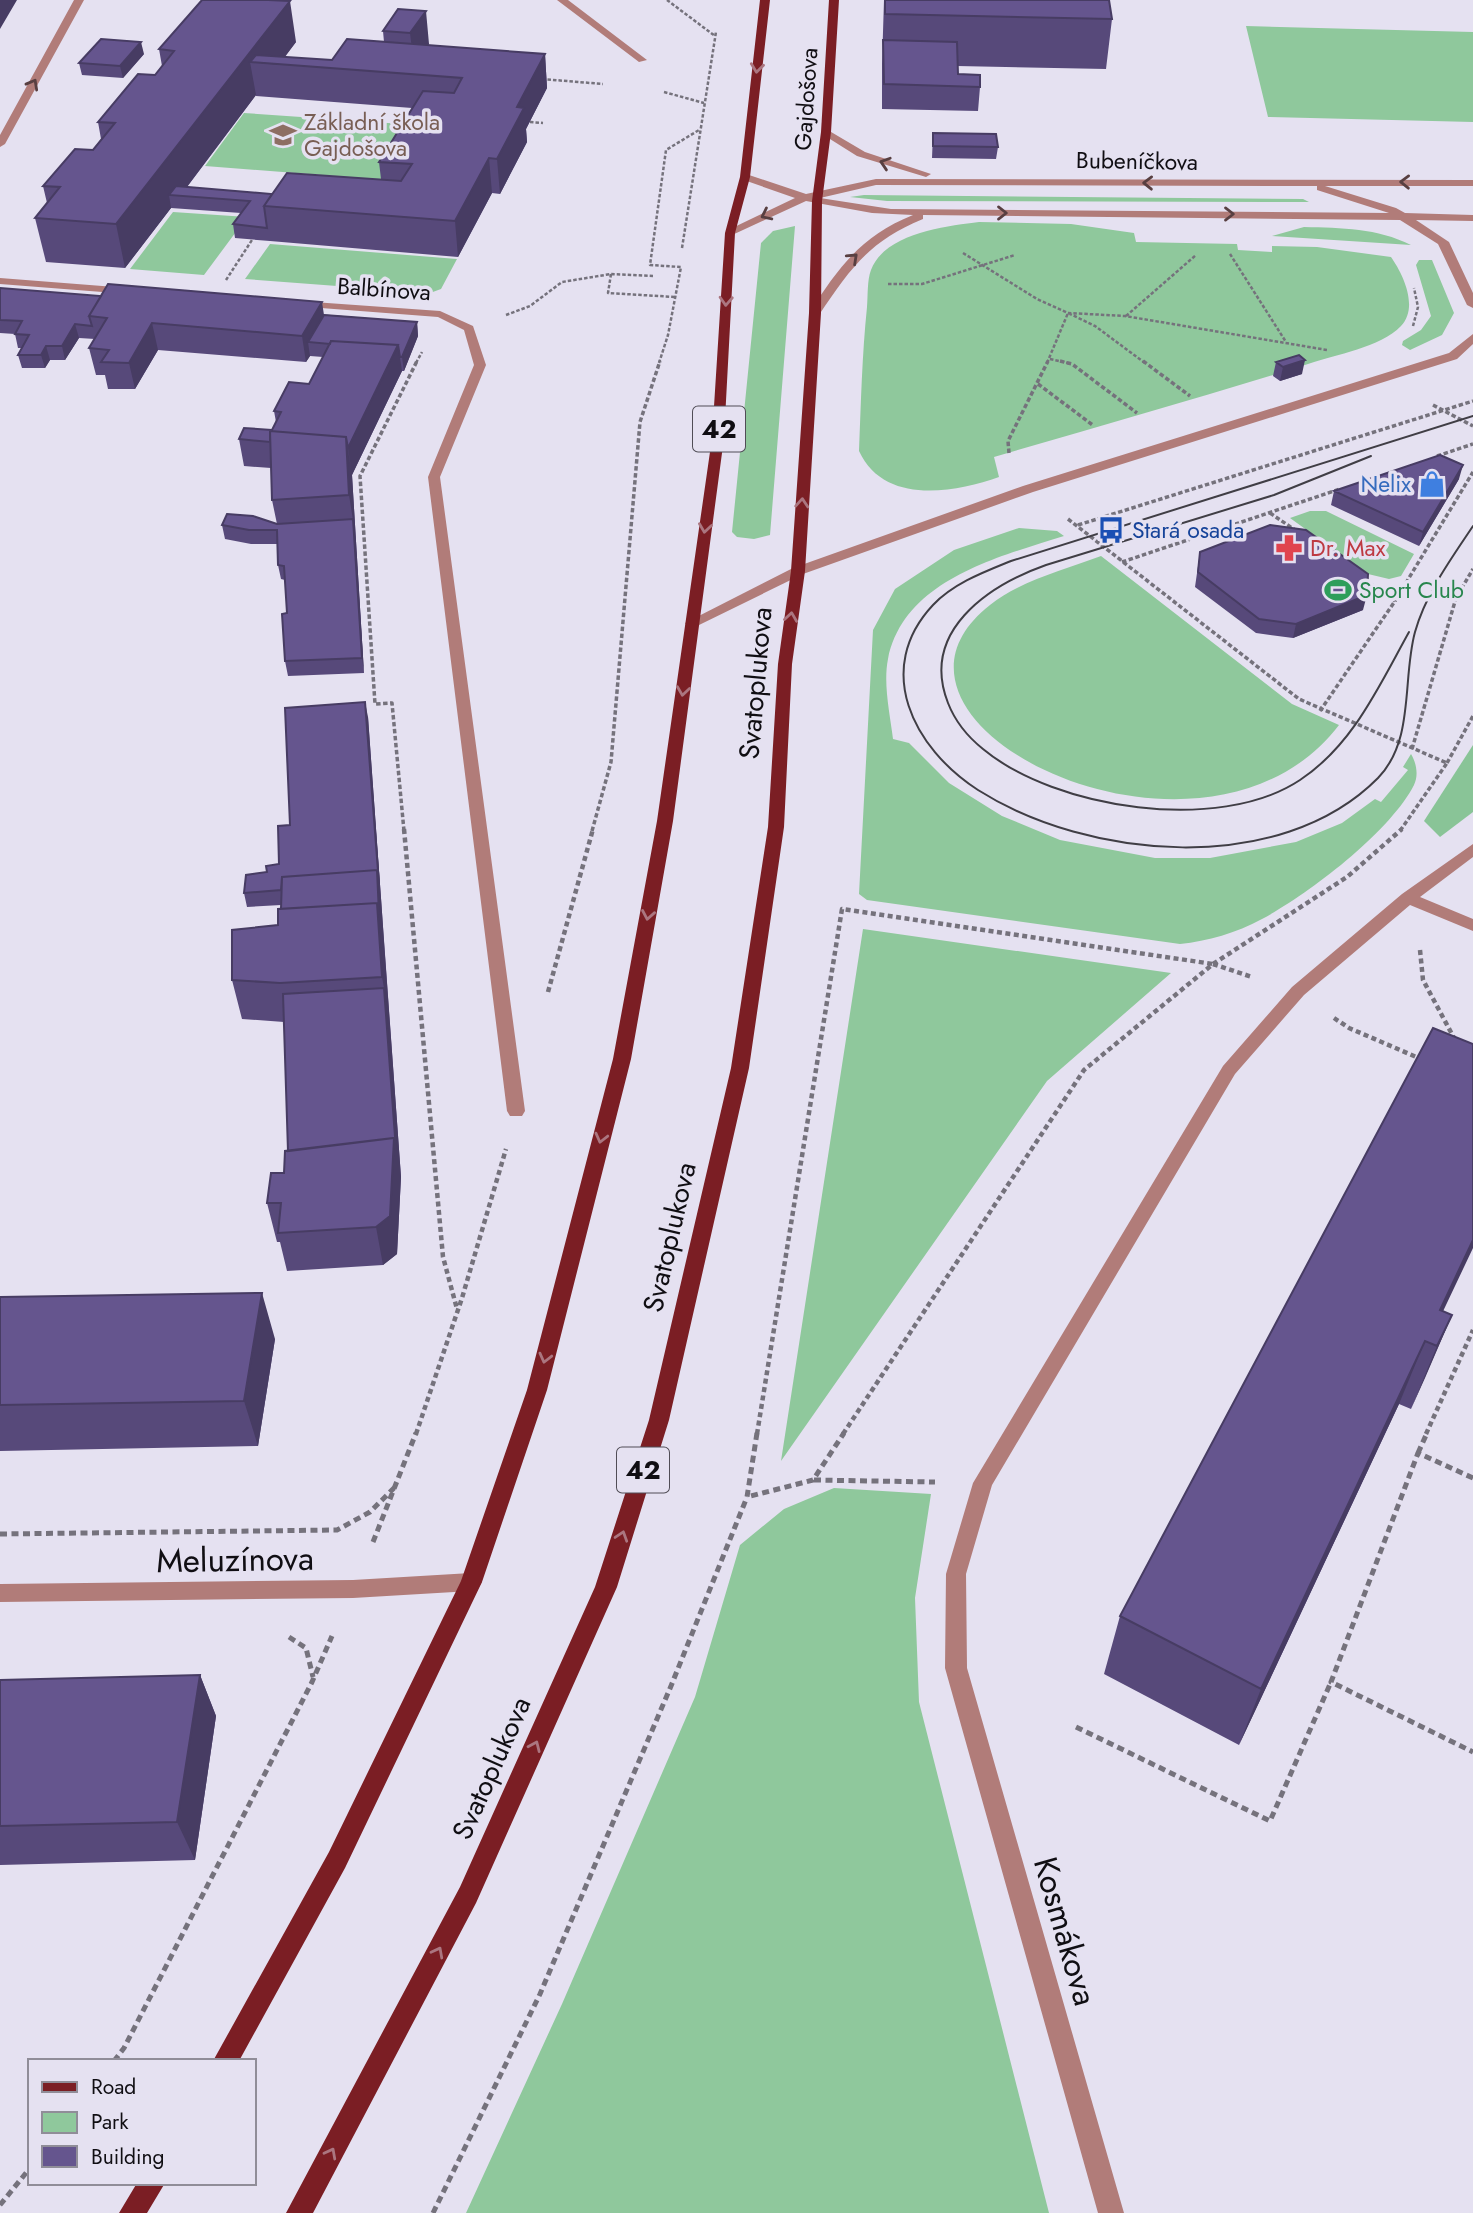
<svg xmlns="http://www.w3.org/2000/svg" width="1473" height="2213" viewBox="0 0 1473 2213" font-family="Jost,sans-serif">
  <style>
    .green { fill: #8fc89c }
    .forest { fill: #89c497 }
    .lines { fill: none; stroke-linecap: round; stroke-linejoin: round }
    .path-far3 { stroke: #75727c; stroke-width: 2.5; stroke-dasharray: 3.5 2; stroke-linecap: butt }
    .path-far2 { stroke: #75727c; stroke-width: 3.5; stroke-dasharray: 4.5 2.5; stroke-linecap: butt }
    .path-far1 { stroke: #75727c; stroke-width: 4.5; stroke-dasharray: 5 3.5; stroke-linecap: butt }
    .path { stroke: #75727c; stroke-width: 5; stroke-dasharray: 7 4.5; stroke-linecap: butt }
    .minor { fill: #b17c79; fill-rule: evenodd }
    .major { fill: #7b1e24; fill-rule: evenodd }
    .tram { stroke: #403e45; stroke-width: 2 }
    .wall { fill: #57497a; fill-rule: evenodd }
    .shaded-wall { fill: #473c63 }
    .building { fill: #65558e; stroke: #473c63; stroke-width: 2 }
    .oneway { stroke: #ab7680 }
    .oneway2 { stroke: #583f41 }
    .labels { text-anchor: middle; stroke-width: 7; stroke-linejoin: round; paint-order: stroke }
    .far-street-label { font-size: 23px; fill: #100e13; stroke: #e5e1f1 }
    .far-education-label { font-size: 23px; fill: #785e54; stroke: #e5e1f1; text-anchor: start }
    .far-shop-label { font-size: 23px; fill: #366cbe; stroke: #e5e1f1; text-anchor: end }
    .far-transit-label { font-size: 23px; fill: #164399; stroke: #e5e1f1; text-anchor: start }
    .far-health-label { font-size: 23px; fill: #be3a42; stroke: #e5e1f1; text-anchor: start }
    .far-leisure-label { font-size: 23px; fill: #27864d; stroke: #e5e1f1; text-anchor: start }
    .shield { fill: #e5e1f1; stroke: #504d56; stroke-width: 2 }
    .shield-label { font-size: 26px; font-weight: bold; fill: #100e13 }
    .street-label { font-size: 28px; fill: #100e13; stroke: #e5e1f1 }
    .near-street-label { font-size: 33px; fill: #100e13; stroke: #e5e1f1 }
  </style>
  <rect width="100%" height="100%" fill="#e5e1f1"/>
  <path class="green" d="M1246,26L1473,32V122L1268,117Z
    M244,113L417,125L385,180L205,166Z
    M864,195L1303,199L1309,202L887,201L850,197Z
    M173,212L247,217L204,275L130,269Z
    M979,222L1071,224L1134,233L1136,242L1237,244L1238,250L1272,252V246L1317,247L1391,257C1403,274 1419,307 1401,326C1380,348 1336,354 1308,364C1204,397 1099,426 994,457L999,477C953,493 884,505 859,451C861,403 862,355 867,307C868,296 867,280 871,270C885,233 946,226 979,222Z
    M795,226L770,535L754,539L737,537L732,532L761,243L773,231Z
    M1304,227C1342,228 1377,228 1411,245L1272,236Z
    M270,244L457,259L441,289L430,293L245,279Z
    M1419,260H1432L1454,313L1442,335L1410,350L1402,345L1403,341L1421,330L1431,316L1416,265Z
    M1310,511H1326L1414,554L1401,576L1389,579L1368,574L1290,518Z
    M1019,528L1057,531L1064,536C998,557 904,580 888,659C883,684 890,714 893,739L909,743L949,783L1002,816L1060,840L1155,858H1210L1296,842L1342,823L1375,799L1381,802L1408,770L1403,767L1411,754C1416,762 1419,775 1414,785C1390,832 1309,894 1262,919C1236,933 1208,941 1180,944L867,900L859,894L873,630L895,589L954,550Z
    M1101,556L1292,704L1339,725C1205,901 838,724 990,605C1022,580 1064,570 1101,556Z
    M863,929L1171,973L1047,1081L781,1461Z
    M834,1488L931,1494L915,1598L919,1702L1049,2213H466L562,2004L695,1697L740,1545L784,1509Z"/>
  <path class="forest" d="M1473,745V812L1440,837L1424,821Z"/>
  <g class="lines">
    <path class="path-far3" d="M667,0L715,36
      M542,79L603,84
      M664,92L704,103
      M530,122L543,123
      M682,248L716,32
      M963,253L1037,299L1068,313L1125,316L1327,350
      M1230,254L1286,342
      M611,274L608,293L675,297
      M226,280L252,240
      M888,284H922L1015,255
      M506,315L530,306L562,282L611,274L653,276
      M1126,316L1196,255
      M1413,326L1418,307L1414,288
      M1050,359L1068,363
      M416,363L422,352
      M659,363L668,335L681,267L650,265L666,150L699,130
      M1047,363L1068,313L1095,326L1145,363"/>
    <path class="path-far2" d="M1060,361L1072,364L1137,413
      M1143,361L1190,396
      M1038,384L1094,426
      M1433,405L1473,426
      M1009,453L1008,441L1048,361
      M1437,456L1473,444
      M1270,513L1295,530
      M1068,519L1299,699L1447,763L1400,831
      M1078,525L1473,401
      M1122,562L1340,489
      M1365,580L1395,601
      M1320,711L1395,601L1473,472
      M1412,749L1456,598L1473,569
      M1447,763L1473,716
      M404,831L392,703L375,704L360,476L417,361
      M592,831L611,762L640,422L660,361"/>
    <path class="path-far1" d="M404,829L443,1257L457,1309
      M1420,950L1423,980L1454,1038
      M1213,964L1252,977
      M1213,964L1347,877L1402,829
      M548,992L593,829
      M1334,1018L1349,1028L1421,1059
      M416,1434L462,1298L506,1149
      M757,1434L842,909L1213,964
      M843,1434L1084,1070L1213,964
      M1426,1434L1473,1330"/>
    <path class="path" d="M757,1433L747,1497L813,1480L844,1433
      M1418,1453L1427,1433
      M1473,1478L1418,1453L1331,1682L1473,1752
      M814,1480L935,1482
      M0,1534L337,1530L370,1512L394,1488
      M373,1542L416,1433
      M289,1637L306,1648L313,1677
      M1076,1727L1270,1821L1331,1682
      M114,2061L124,2048L312,1682L332,1636
      M0,2205L30,2168
      M433,2213L540,1994L671,1686L747,1497"/>
    <path class="minor" d="M74,0H84L5,144L0,147V135Z
      M557,0H568L647,60L639,62Z
      M826,129L865,152L931,174L926,177L857,156L822,134L821,132Z
      M741,175H749L806,194L876,179L1473,180V186H1325L1396,208L1405,213L1473,215V221L1416,220L1449,242L1473,293V308L1467,305L1438,244L1400,220L923,215V219C869,241 850,269 819,315L815,316L809,313C839,267 861,236 913,215L872,213L806,201L730,236L726,235V231L795,198L741,179ZM876,185L1317,186V190L1389,213L891,209L820,198Z
      M0,278L128,288L134,291L128,294L0,284Z
      M299,301L440,311L473,326L486,365L440,477L525,1111L522,1116H510L507,1111L428,477L474,365L464,330L438,317L295,306V302Z
      M1473,334V344L1457,359L1033,492L803,574L697,626H687L685,623L793,568L1023,486L1449,353Z
      M1473,844V857L1420,897L1473,919V931L1410,905L1304,995L1235,1074L992,1485L966,1574L967,1668L1124,2213H1098L945,1668L946,1574L973,1483L1223,1066L1292,987L1402,894Z
      M471,1573L478,1575L482,1582L478,1589L471,1591L353,1598L0,1602V1584L353,1580Z"/>
    <path class="major" d="M760,0H770L750,177L735,233L724,438L673,821L631,1059L547,1390L482,1582L345,1868L239,2061H213L329,1852L461,1581L527,1390L613,1059L657,821L712,438L725,233L740,177Z
      M829,0H839L831,132L822,201L821,313L805,571L792,664L784,827L749,1068L669,1420L617,1587L476,1903L313,2213H286L460,1887L595,1587L649,1420L731,1068L768,827L778,664L791,571L809,313L812,201L821,132Z
      M137,2183H165L147,2213H119Z"/>
    <path class="tram" d="M1473,416L1011,561C984,572 954,583 933,605C873,669 913,748 978,790C1088,860 1280,877 1378,778C1415,740 1402,679 1415,632C1426,593 1451,559 1473,526
      M1371,456L1274,495L1046,565C987,586 920,632 948,703C955,721 968,737 983,749C1055,809 1219,834 1300,780C1353,745 1379,686 1409,632"/>
  </g>
  <path class="wall" d="M884,0L1112,19L1106,69L957,66L958,74L980,87L978,111L882,109V64Z
    M398,9L429,44L428,45L545,54L547,88L526,129L527,142L500,194L492,193L458,257L270,241L235,238L233,224L241,213L171,208L125,268L46,262L35,218L47,203L43,186L93,150L101,139L98,122L155,75L162,66L159,49L296,42L284,57L332,60L384,42L383,31ZM256,95V96L412,108L379,162L381,179L272,194L187,187Z
    M144,54L123,78L82,75L79,63Z
    M933,133L998,147L996,159L932,158Z
    M0,288L417,322L418,336L404,371H402L352,475L364,673L288,676L285,661L287,613L285,580L281,579L278,565L277,544H251L225,539L222,525L277,524L272,500L271,468L244,466L239,439L272,430L276,422L274,411L309,384L323,357L310,356L306,362L158,350L135,389H108L105,375H96L89,348L95,339L79,338L65,360H50L45,368H22L18,355L22,348H18L15,334L0,333Z
    M1276,362L1302,374L1280,381L1273,376Z
    M1459,479L1419,546L1331,505L1334,491Z
    M1200,552L1363,610L1293,638L1256,633L1195,587Z
    M368,717L401,1177L397,1254L383,1265L287,1271L280,1242H277L267,1203L284,1173L288,1151L284,1022L242,1019L232,980L278,925L281,905L247,907L244,893L267,872L279,864L290,825Z
    M0,1297L275,1339L258,1446L0,1451Z
    M1443,1311L1452,1315L1411,1409L1399,1404L1239,1745L1104,1674L1120,1616Z
    M200,1675L216,1716L195,1860L0,1865V1680Z"/>
  <path class="shaded-wall" d="M0,0H17L0,29Z
    M290,1L296,42L279,65L250,62L256,95L180,196L169,195L171,208L125,268L116,224Z
    M426,11L429,44L414,66L410,33Z
    M141,42L144,54L123,78L120,66Z
    M545,54L547,88L526,129L527,142L500,194L497,159L517,107Z
    M489,158L492,193L458,257L455,221Z
    M322,302L326,328L308,342L310,356L306,362L302,336Z
    M417,322L418,336L404,371L402,357Z
    M152,323L158,350L135,389L129,363Z
    M75,324L79,338L65,360L62,346Z
    M398,345L402,371L352,475L348,448Z
    M46,346L50,360L45,368L41,355Z
    M1305,360L1302,374L1280,381L1283,367Z
    M346,437L352,475L364,673L362,658L353,520L349,495Z
    M1463,465L1459,479L1419,546L1423,532Z
    M1367,595L1363,610L1293,638L1296,624Z
    M365,702L368,717L381,898L384,942L401,1177L397,1254L383,1265L376,1227L384,988L382,977L377,903Z
    M1473,1240V1248L1428,1343L1440,1310Z
    M262,1293L275,1339L258,1446L244,1401Z
    M1452,1315L1425,1378L1411,1409L1437,1346Z
    M1425,1341L1399,1404L1239,1745L1261,1689Z
    M200,1675L216,1716L195,1860L177,1822Z"/>
  <path class="building" d="M202,0H268L290,1L116,224L35,218L60,187L43,186L75,149L93,150L115,123L98,122L138,74L155,75L174,51L159,49Z
    M885,0H1109L1112,19L885,14Z
    M398,9L426,11L410,33L383,31Z
    M101,39L141,42L120,66L79,63Z
    M347,39L545,54L517,107L524,108L497,159L489,158L455,221L264,206L287,173L401,181L412,164L379,162L423,91L454,93L462,78L250,62L256,55L332,60Z
    M883,40L957,42L958,74L980,75V87L884,84Z
    M933,133L996,134L998,147L933,146Z
    M176,186L272,194L264,206L267,228L233,224L250,201L169,195Z
    M108,284L322,302L302,336L152,323L129,363L101,362L109,350L89,348L107,318L89,316Z
    M0,288L101,296L89,316L92,326L75,324L62,346H46L41,355H18L29,335L15,334L22,321L0,320Z
    M324,315L417,322L402,357H400L398,345L331,341L330,344L308,342Z
    M331,341L398,345L348,448L346,437L270,431V442L239,439L244,428L272,430L281,412L274,411L289,382L309,384Z
    M1299,355L1305,360L1283,367L1276,362Z
    M270,431L346,437L349,495L272,500Z
    M1440,455L1463,465L1423,532L1334,491Z
    M227,514L253,516L277,524L353,519L362,658L285,661L282,614L287,613L284,566L278,565L277,530H249L222,525Z
    M1270,525L1306,530L1368,574L1367,595L1296,624L1259,619L1198,572L1200,552Z
    M365,702L379,884L377,870L282,877L281,890L244,893L246,875L267,872L266,866L279,864L278,826L290,825L285,708Z
    M377,870L379,914L377,903L281,909L282,877Z
    M377,903L382,977L280,983L232,980V930L278,925V909Z
    M384,988L396,1150L394,1138L288,1151L283,994Z
    M1433,1028L1473,1044V1240L1440,1310L1452,1315L1437,1346L1425,1341L1261,1689L1120,1616Z
    M394,1138L390,1216L376,1227L278,1233L281,1203H267L271,1173H284L285,1151Z
    M262,1293L244,1401L0,1405V1297Z
    M200,1675L177,1822L0,1826V1680Z"/>
  <defs><path id="oneway-chevron" d="M-2-3.5L2.5 0L-2 3.5" fill="none" stroke-width="1.6" stroke-linecap="round" stroke-linejoin="round" transform="scale(1.75)"/></defs>
  <g class="oneway">
    <use href="#oneway-chevron" transform="translate(757 68) rotate(97)"/>
    <use href="#oneway-chevron" transform="translate(726 301) rotate(93)"/>
    <use href="#oneway-chevron" transform="translate(802 503) rotate(-86)"/>
    <use href="#oneway-chevron" transform="translate(705 528) rotate(98)"/>
    <use href="#oneway-chevron" transform="translate(791 617) rotate(-82)"/>
    <use href="#oneway-chevron" transform="translate(683 691) rotate(98)"/>
    <use href="#oneway-chevron" transform="translate(648 915) rotate(100)"/>
    <use href="#oneway-chevron" transform="translate(601 1138) rotate(104)"/>
    <use href="#oneway-chevron" transform="translate(545 1358) rotate(104)"/>
    <use href="#oneway-chevron" transform="translate(622 1536) rotate(-72)"/>
    <use href="#oneway-chevron" transform="translate(535 1746) rotate(-66)"/>
    <use href="#oneway-chevron" transform="translate(438 1952) rotate(-62)"/>
    <use href="#oneway-chevron" transform="translate(331 2153) rotate(-62)"/>
  </g>
  <g class="oneway2">
    <use href="#oneway-chevron" transform="translate(33 84) rotate(-61)"/>
    <use href="#oneway-chevron" transform="translate(885 163) rotate(-162)"/>
    <use href="#oneway-chevron" transform="translate(1405 182) rotate(-179)"/>
    <use href="#oneway-chevron" transform="translate(1148 183) rotate(-179)"/>
    <use href="#oneway-chevron" transform="translate(1002 213)"/>
    <use href="#oneway-chevron" transform="translate(1229 214)"/>
    <use href="#oneway-chevron" transform="translate(766 215) rotate(154)"/>
    <use href="#oneway-chevron" transform="translate(853 258) rotate(-43)"/>
  </g>
  <defs>
    <symbol id="school-bare" viewBox="-9 -9 18 18"><path d="M0-5L7-2L0 1L-7-2ZM-4 1L0 2.5L4 1V4Q0 6-4 4Z" fill="#8d6e63" stroke="#e5e1f1" stroke-width="2.5" paint-order="stroke"/></symbol>
    <symbol id="shop-bare" viewBox="-9 -9 18 18"><path d="M-5-2.5h2.3a2.7 3.5 0 0 1 5.4 0H5L5.5 6h-11ZM-1.5-2.5h3a1.5 2.3 0 0 0-3 0Z" fill="#3f7fe0" stroke="#e5e1f1" stroke-width="2.5" paint-order="stroke"/></symbol>
    <symbol id="bus-bare" viewBox="-9 -9 18 18"><path d="M-5-6H5V4H4V6H2V4H-2V6H-4V4H-5ZM-3.5-4V0h7V-4ZM-3.5 1.2v1.5H-2V1.2ZM2 1.2v1.5H3.5V1.2Z" fill="#1a4fb4" stroke="#e5e1f1" stroke-width="2.5" paint-order="stroke"/></symbol>
    <symbol id="pharmacy-bare" viewBox="-9 -9 18 18"><path d="M-2-6h4v4h4v4h-4v4h-4v-4h-4v-4h4Z" fill="#e0444e" stroke="#e5e1f1" stroke-width="2.5" paint-order="stroke"/></symbol>
    <symbol id="stadium-bare" viewBox="-9 -9 18 18"><path d="M0-5a6.5 5 0 1 0 0 10a6.5 5 0 1 0 0-10ZM-3.5-1.8h7v3.6h-7Z" fill="#2e9e5b" stroke="#e5e1f1" stroke-width="2.5" paint-order="stroke"/></symbol>
  </defs>
  <g fill-rule="evenodd">
    <use href="#school-bare" x="264" y="116" width="38" height="38"/>
    <use href="#shop-bare" x="1413" y="465" width="38" height="38"/>
    <use href="#bus-bare" x="1092" y="511" width="38" height="38"/>
    <use href="#pharmacy-bare" x="1270" y="529" width="38" height="38"/>
    <use href="#stadium-bare" x="1319" y="571" width="38" height="38"/>
  </g>
  <g class="labels">
    <g class="far-street-label">
      <text transform="translate(806 99) rotate(-86)" y="8">Gajdošova</text>
      <text transform="translate(1137 161) rotate(1)" y="8">Bubeníčkova</text>
      <text transform="translate(384 289) rotate(4)" y="8">Balbínova</text>
    </g>
    <g class="far-education-label">
      <text x="304" y="130">Základní škola<tspan x="304" dy="26">Gajdošova</tspan></text>
    </g>
    <g class="far-shop-label">
      <text x="1411" y="492">Nelix</text>
    </g>
    <g class="far-transit-label">
      <text x="1132" y="538">Stará osada</text>
    </g>
    <g class="far-health-label">
      <text x="1310" y="556">Dr. Max</text>
    </g>
    <g class="far-leisure-label">
      <text x="1359" y="598">Sport Club</text>
    </g>
    <g class="shield">
      <rect x="693" y="406.5" width="52" height="45" rx="5"/>
      <rect x="617" y="1447.5" width="52" height="45" rx="5"/>
    </g>
    <g class="shield-label">
      <text x="719" y="438">42</text>
      <text x="643" y="1479">42</text>
    </g>
    <g class="street-label">
      <text transform="translate(755 683) rotate(-85)" y="10">Svatoplukova</text>
      <text transform="translate(669 1237) rotate(-77)" y="10">Svatoplukova</text>
      <text transform="translate(491 1768) rotate(-66)" y="10">Svatoplukova</text>
    </g>
    <g class="near-street-label">
      <text transform="translate(235 1559) rotate(-1)" y="12">Meluzínova</text>
      <text transform="translate(1066 1931) rotate(74)" y="12">Kosmákova</text>
    </g>
  </g>
  <rect x="28" y="2059" width="228" height="126" fill="#e5e1f1" stroke="#908d98" stroke-width="2"/>
  <rect x="42" y="2082" width="35" height="10" fill="#7b1e24" stroke="#908d98" stroke-width="2"/>
  <text x="91" y="2094" font-size="21" fill="#100e13">Road</text>
  <rect x="42" y="2112" width="35" height="21" fill="#8fc89c" stroke="#908d98" stroke-width="2"/>
  <text x="91" y="2129" font-size="21" fill="#100e13">Park</text>
  <rect x="42" y="2146" width="35" height="21" fill="#65558e" stroke="#908d98" stroke-width="2"/>
  <text x="91" y="2164" font-size="21" fill="#100e13">Building</text>
</svg>
